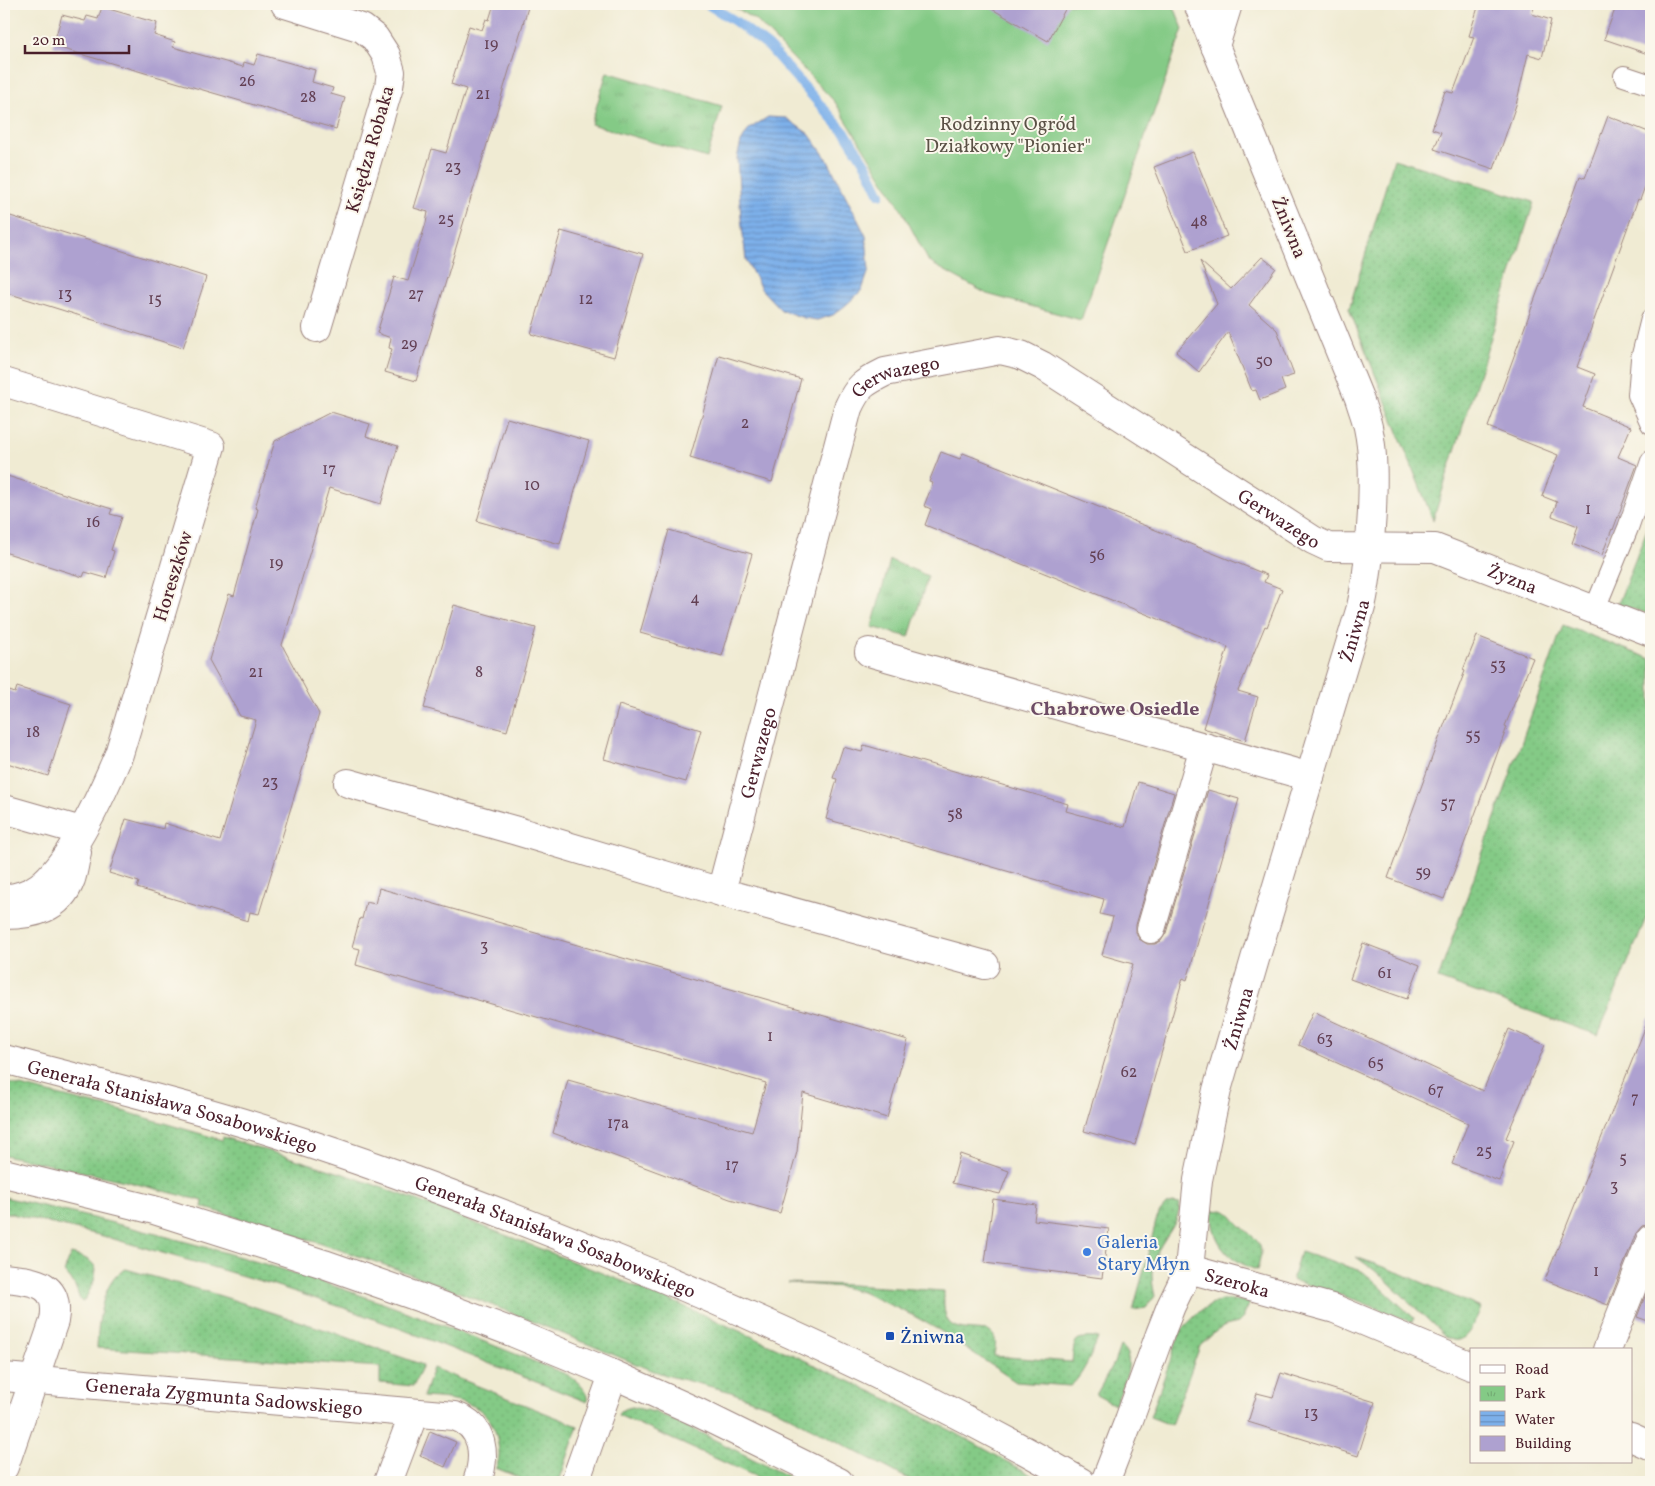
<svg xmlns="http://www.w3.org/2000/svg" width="1655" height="1486" viewBox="0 0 1655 1486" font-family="Vollkorn,serif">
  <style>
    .grass { fill: url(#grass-dots); stroke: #677458 }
    .park { fill: url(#park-tufts); stroke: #677458 }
    .garden { fill: #84ca86; stroke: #677458 }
    .water { fill: url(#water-rules); stroke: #64688a }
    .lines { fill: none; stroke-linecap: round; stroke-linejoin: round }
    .stream { stroke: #7db0ea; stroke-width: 10 }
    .building { fill: #aea1d0 }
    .lane-casing { stroke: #9d857f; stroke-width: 22 }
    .street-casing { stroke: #9d857f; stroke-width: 30 }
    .secondary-casing { stroke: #9d857f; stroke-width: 30 }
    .lane { stroke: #fff; stroke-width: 20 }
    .street { stroke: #fff; stroke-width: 28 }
    .secondary { stroke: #fff; stroke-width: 28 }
    .shop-dot { fill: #3f7fe0; stroke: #fbf7ec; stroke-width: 2 }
    .transit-dot { fill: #1a4fb4; stroke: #fbf7ec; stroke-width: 2 }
    .labels { text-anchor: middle; stroke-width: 4; stroke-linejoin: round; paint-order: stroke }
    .number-label { font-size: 16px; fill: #634054 }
    .park-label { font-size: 19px; fill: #5b5246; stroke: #fbf7ec }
    .street-label { font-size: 19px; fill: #4a1f2b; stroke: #fbf7ec }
    .shop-label { font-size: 19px; fill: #366cbe; stroke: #fbf7ec; text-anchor: start }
    .transit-label { font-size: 19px; fill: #164399; stroke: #fbf7ec; text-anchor: start }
    .neighbourhood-label { font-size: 20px; font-weight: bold; fill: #6d4c65; stroke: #fbf7ec }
  </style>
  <defs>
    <pattern id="grass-dots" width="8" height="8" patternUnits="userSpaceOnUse" patternTransform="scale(1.25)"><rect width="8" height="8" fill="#84ca86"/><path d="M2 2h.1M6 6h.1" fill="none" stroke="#74ad74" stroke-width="1.8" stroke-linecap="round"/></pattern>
    <pattern id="park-tufts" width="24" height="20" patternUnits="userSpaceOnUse" patternTransform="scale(1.25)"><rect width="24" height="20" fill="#84ca86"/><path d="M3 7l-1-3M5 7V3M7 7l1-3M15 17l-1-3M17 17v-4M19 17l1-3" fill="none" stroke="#74ad74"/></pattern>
    <pattern id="water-rules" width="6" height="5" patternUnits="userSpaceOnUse" patternTransform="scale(1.25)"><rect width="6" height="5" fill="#7db0ea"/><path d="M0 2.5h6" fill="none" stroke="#688fbe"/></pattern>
  </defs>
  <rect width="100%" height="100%" fill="#fbf7ec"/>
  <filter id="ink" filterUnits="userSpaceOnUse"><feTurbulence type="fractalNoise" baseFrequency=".02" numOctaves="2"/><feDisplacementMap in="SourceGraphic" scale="10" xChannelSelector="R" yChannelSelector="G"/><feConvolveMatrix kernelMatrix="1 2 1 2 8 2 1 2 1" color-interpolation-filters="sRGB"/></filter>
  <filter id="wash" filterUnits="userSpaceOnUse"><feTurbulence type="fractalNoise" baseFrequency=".0096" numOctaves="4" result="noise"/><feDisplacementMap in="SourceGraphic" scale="20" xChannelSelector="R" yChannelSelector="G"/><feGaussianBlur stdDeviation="1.12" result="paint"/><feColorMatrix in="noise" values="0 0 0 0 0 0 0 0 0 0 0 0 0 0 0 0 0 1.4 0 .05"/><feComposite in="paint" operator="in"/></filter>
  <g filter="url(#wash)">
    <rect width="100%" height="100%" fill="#f0ebd3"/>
    <path class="grass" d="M1394,159L1534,202L1433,520L1349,309Z
      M1651,519V615L1618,604Z
      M1563,625L1651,659V906L1598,1035L1438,979Z
      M4,1082L123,1111L222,1140L223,1137L347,1175L416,1200L668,1299L802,1359L885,1398L954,1432L1044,1482H914L774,1408L728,1391L669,1376L648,1369C585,1343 521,1316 458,1292C374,1259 288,1233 202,1207L203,1201L125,1181L4,1155Z
      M4,1197C96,1218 188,1241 278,1268C377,1298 473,1337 568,1375C577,1381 589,1390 587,1402L404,1330L344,1308L271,1284L103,1236L4,1212Z
      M1173,1203L1180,1204C1178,1227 1163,1237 1155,1257C1150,1269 1152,1283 1155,1296L1146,1308L1133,1310L1146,1262L1156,1221L1160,1212L1166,1205Z
      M1223,1210C1231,1213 1234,1220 1241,1226C1259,1243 1266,1243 1257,1270C1229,1261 1211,1242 1212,1211Z
      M1300,1252L1362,1271L1372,1279L1414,1318L1412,1322L1359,1301L1292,1280Z
      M71,1254C82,1257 93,1259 96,1270L94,1281L85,1300L82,1302C78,1298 78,1292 75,1286C72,1281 68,1276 64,1272Z
      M1356,1257L1405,1275L1481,1308C1474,1322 1466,1350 1446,1337L1381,1275Z
      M126,1269L218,1295L338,1334L423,1365L413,1386L380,1383V1367L97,1348C98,1324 101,1280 126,1269Z
      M788,1283L852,1285L944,1291C942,1332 954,1328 988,1331C999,1337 995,1346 994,1356L1072,1362C1075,1338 1073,1337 1098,1338C1093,1351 1082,1378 1070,1386L1016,1382L944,1333L914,1316L862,1292L842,1287Z
      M1221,1300H1232L1250,1302L1243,1318L1238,1323L1225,1326L1215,1332L1200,1346L1171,1425L1150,1417L1181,1330L1201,1310Z
      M1120,1346C1139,1358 1121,1389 1115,1405L1096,1395L1114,1363Z
      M433,1368L578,1426L559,1482H519L520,1478L496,1468C501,1455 499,1451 497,1438C489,1400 454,1399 423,1397Z
      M632,1407L655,1412L701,1433L799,1482H768L618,1415C621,1409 626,1408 632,1407Z"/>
    <path class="park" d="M607,72L722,106L707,158L591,124Z
      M890,560L928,576L909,637L872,627Z"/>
    <path class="garden" d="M728,4H1173L1183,29L1081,320L987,294L929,262L900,207L835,102L757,21Z"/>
    <path class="water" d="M768,117L786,118L809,134L827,159L866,236L869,270L862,290L846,305L833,315L817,320L804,318L781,310L761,289L746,260L741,218L737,158L741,142L749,129Z"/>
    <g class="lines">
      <path class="stream" d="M707,4L735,21L769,47L846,134L866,165L880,194"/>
    </g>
    <g id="blocks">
      <path class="building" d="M494,4H529L416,381L385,372L392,349L389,348L391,338L377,333L394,277L408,281L426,223L428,212L414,208L432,149L446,153L466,89L451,84L469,26L482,30L486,19L489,20Z
        M983,4H1068L1048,41Z
        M1479,4H1535L1532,14L1551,20L1542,58L1528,54L1516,105L1494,169L1434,149L1441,132L1432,129L1445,91L1453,93L1474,37L1469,36Z
        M1617,4H1651V55L1604,39Z
        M102,7L157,23L154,35L175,42L173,47L243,67L244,62L254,65L258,54L315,70L312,82L333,88L331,94L345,98L336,129L53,46L62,15L85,21L87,16L98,19Z
        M1608,116L1651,133V170L1640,200L1638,199L1577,367L1595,374L1583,407L1631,427L1618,457L1637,465L1613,530L1612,529L1602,555L1572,543L1578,526L1552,516L1557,502L1542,496L1558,455L1488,427L1580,176L1585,178Z
        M1193,152L1227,236L1188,251L1154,167Z
        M4,214L206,277L183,348L4,292Z
        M561,231L643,254L614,357L531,334Z
        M1262,257L1276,268L1249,305L1277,330L1294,375L1281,379L1285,390L1260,400L1256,390L1252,391L1228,332L1199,372L1176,352L1217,304L1200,261L1231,289Z
        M719,355L801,379L772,482L690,458Z
        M331,412L370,424L366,436L398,446L381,504L329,488L282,645L319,714L259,914L250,912L248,921L137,888L139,882L109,873L126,819L163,829L164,823L220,841L256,720L240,716L209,660L229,594L234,596L258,509L255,508L275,441Z
        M507,418L589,441L560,544L477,521Z
        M941,452L960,459L963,453L1022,476L1267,575L1264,582L1282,589L1267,627L1265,626L1238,691L1258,697L1245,741L1203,728L1228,647L925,525L931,509L924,506L933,483L929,482Z
        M4,475L112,509L110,514L122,517L111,550L114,551L106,578L85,572L83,577L4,552Z
        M669,530L752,554L722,656L640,633Z
        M454,605L536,628L507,731L424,708Z
        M1477,636L1533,658L1505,726L1507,727L1444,899L1388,878L1438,741L1465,671L1463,670Z
        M17,687L71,704L48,776L4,762V689L15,693Z
        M619,705L701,730L686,782L604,759Z
        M864,745L1068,804L1066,811L1125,827L1138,782L1174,793L1136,925V932L1139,939L1147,944H1155L1161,941L1166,933L1208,790L1239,799L1187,980L1183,978L1135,1145L1084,1131L1133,964L1102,955L1113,917L1100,914L1104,899L826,819L837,779L833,778L843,747L862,752Z
        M379,888L908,1040L887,1118L803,1093L797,1152L780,1213L730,1199L553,1133L568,1080L752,1132L766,1083L356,965L360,949L352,947L360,918L362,919L366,902L375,904Z
        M1363,943L1420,965L1407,999L1350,979Z
        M1313,1012L1483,1091L1509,1029L1545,1045L1506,1138L1514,1141L1499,1181L1452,1164L1468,1123L1298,1045Z
        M1649,1018H1651V1224L1642,1226L1636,1233L1608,1305L1545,1280Z
        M960,1154L1009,1171L1000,1194L952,1183Z
        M993,1199L1036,1205L1034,1220L1109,1229L1102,1278L985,1263Z
        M1651,1281V1322L1637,1317Z
        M1281,1373L1375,1402L1358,1456L1248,1422L1257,1393L1273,1397Z
        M430,1431L456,1442L445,1467L420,1456Z"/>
    </g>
  </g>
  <g filter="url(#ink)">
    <use href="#blocks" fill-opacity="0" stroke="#9d857f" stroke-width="1"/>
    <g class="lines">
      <defs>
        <path id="lane" d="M1624,76L1651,85
          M1651,319L1641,359L1638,395L1651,424
          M1594,611L1628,528L1651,461"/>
        <g id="street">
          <path d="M285,4L362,28L375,38L386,55L391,72L389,87L317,328"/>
          <path d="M1215,46L1228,4"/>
          <path d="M4,382L211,446L119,754C103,792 72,861 40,886C31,893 15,899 4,898"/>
          <path d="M869,652L1310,777"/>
          <path d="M348,783L517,831L721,892L985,965"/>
          <path d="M4,809L81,831"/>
          <path id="s1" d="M721,892L848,408C858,386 863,383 885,372L1000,350L1021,355L1043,366L1313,540L1328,547L1435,548L1651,632"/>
          <path d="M4,915C33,915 60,909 71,879C74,870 75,860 77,852"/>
          <path d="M1151,929L1204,747"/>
          <path id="s2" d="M1189,1269L1335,1309L1471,1366"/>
          <path d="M4,1278C33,1281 61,1282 54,1321L4,1467"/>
          <path d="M1607,1350L1651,1239"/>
          <path id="s3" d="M4,1377L454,1416C485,1425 486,1457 477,1482"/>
          <path d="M1631,1437L1651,1446"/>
          <path d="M388,1482L414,1413"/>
          <path d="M575,1482L613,1375"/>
          <path id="s4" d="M1105,1482L1129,1420L1160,1334L1171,1306L1189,1269L1198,1180L1217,1090L1255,959L1361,607C1368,576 1370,544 1372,512C1373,484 1374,455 1368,427C1366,418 1362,408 1359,398L1198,4"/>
        </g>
        <g id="secondary">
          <path id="s5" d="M4,1059C98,1084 193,1106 285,1136C407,1175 527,1222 646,1271C795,1333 941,1401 1081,1482"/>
          <path d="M4,1173L154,1210L324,1264L424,1299L514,1333L608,1372L697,1412L839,1482"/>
        </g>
      </defs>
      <use href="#lane" class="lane-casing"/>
      <use href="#street" class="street-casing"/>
      <use href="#secondary" class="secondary-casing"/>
      <use href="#lane" class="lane"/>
      <use href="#street" class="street"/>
      <use href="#secondary" class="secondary"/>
    </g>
  </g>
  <circle class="shop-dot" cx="1087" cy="1252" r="5"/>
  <rect class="transit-dot" x="885" y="1331" width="10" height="10" rx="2.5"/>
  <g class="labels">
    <g class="number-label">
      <text x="491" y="49">19</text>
      <text x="247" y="86">26</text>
      <text x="483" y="99">21</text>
      <text x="308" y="102">28</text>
      <text x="453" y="172">23</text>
      <text x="446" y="224">25</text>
      <text x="1199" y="226">48</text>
      <text x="65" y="299">13</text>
      <text x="416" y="299">27</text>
      <text x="155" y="304">15</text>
      <text x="586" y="304">12</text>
      <text x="409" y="349">29</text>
      <text x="1264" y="366">50</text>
      <text x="745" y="428">2</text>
      <text x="329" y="474">17</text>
      <text x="532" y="490">10</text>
      <text x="1588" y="514">1</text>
      <text x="93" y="527">16</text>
      <text x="1097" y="560">56</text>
      <text x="276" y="568">19</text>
      <text x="695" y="603">4</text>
      <text x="1498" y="670">53</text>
      <text x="256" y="677">21</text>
      <text x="479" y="677">8</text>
      <text x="33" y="737">18</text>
      <text x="1473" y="740">55</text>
      <text x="270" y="787">23</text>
      <text x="1448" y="808">57</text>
      <text x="955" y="819">58</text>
      <text x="1423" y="877">59</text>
      <text x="484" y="951">3</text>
      <text x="1385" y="978">61</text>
      <text x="770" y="1041">1</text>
      <text x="1325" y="1044">63</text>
      <text x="1376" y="1068">65</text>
      <text x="1129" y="1077">62</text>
      <text x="1436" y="1095">67</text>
      <text x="1635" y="1103">7</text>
      <text x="618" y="1128">17a</text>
      <text x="1484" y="1156">25</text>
      <text x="1623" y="1163">5</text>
      <text x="732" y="1170">17</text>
      <text x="1614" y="1191">3</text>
      <text x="1596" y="1276">1</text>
      <text x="1311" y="1418">13</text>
    </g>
    <g class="park-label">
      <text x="1008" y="130">Rodzinny Ogród<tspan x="1008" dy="22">Działkowy "Pionier"</tspan></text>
    </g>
    <g class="street-label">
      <text transform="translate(369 149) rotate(-74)" y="7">Księdza Robaka</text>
      <text transform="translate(1290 227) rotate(68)" y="7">Żniwna</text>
      <text dy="7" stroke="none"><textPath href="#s1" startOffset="562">Gerwazego</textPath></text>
      <text dy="7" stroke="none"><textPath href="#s1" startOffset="998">Gerwazego</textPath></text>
      <text transform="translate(172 576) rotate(-73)" y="7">Horeszków</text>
      <text dy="7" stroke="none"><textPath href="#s1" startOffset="1245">Żyzna</textPath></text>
      <text dy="7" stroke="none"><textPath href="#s4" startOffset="890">Żniwna</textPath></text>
      <text dy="7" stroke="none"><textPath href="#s1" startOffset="144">Gerwazego</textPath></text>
      <text dy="7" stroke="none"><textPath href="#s4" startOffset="485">Żniwna</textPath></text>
      <text dy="7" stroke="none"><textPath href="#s5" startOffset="175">Generała Stanisława Sosabowskiego</textPath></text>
      <text dy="7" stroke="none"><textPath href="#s5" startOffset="580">Generała Stanisława Sosabowskiego</textPath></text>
      <text dy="7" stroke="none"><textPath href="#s2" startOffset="50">Szeroka</textPath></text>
      <text dy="7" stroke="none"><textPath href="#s3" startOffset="221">Generała Zygmunta Sadowskiego</textPath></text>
    </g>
    <g class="shop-label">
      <text x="1097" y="1248">Galeria<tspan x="1097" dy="22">Stary Młyn</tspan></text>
    </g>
    <g class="transit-label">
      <text x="900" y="1343">Żniwna</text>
    </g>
    <g class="neighbourhood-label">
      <text x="1115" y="715">Chabrowe Osiedle</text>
    </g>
  </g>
  <rect width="1655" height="1486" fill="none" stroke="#fbf7ec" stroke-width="20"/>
  <rect x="1470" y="1348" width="162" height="115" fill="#fbf7ec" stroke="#b4a19f"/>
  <rect x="1480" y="1365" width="25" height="8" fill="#ffffff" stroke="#b4a19f"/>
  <text x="1515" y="1374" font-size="15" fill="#4a1f2b">Road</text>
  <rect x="1480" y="1386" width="25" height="15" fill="url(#park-tufts)" stroke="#b4a19f"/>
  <text x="1515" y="1398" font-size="15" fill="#4a1f2b">Park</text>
  <rect x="1480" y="1411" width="25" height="15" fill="url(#water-rules)" stroke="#b4a19f"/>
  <text x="1515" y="1424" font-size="15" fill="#4a1f2b">Water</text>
  <rect x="1480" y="1436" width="25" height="15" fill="#aea1d0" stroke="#b4a19f"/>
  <text x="1515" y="1448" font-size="15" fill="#4a1f2b">Building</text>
  <path d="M25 45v8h104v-8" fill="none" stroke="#4a1f2b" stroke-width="2.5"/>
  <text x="32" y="45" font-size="15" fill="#4a1f2b" stroke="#fbf7ec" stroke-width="4" paint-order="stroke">20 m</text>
</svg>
